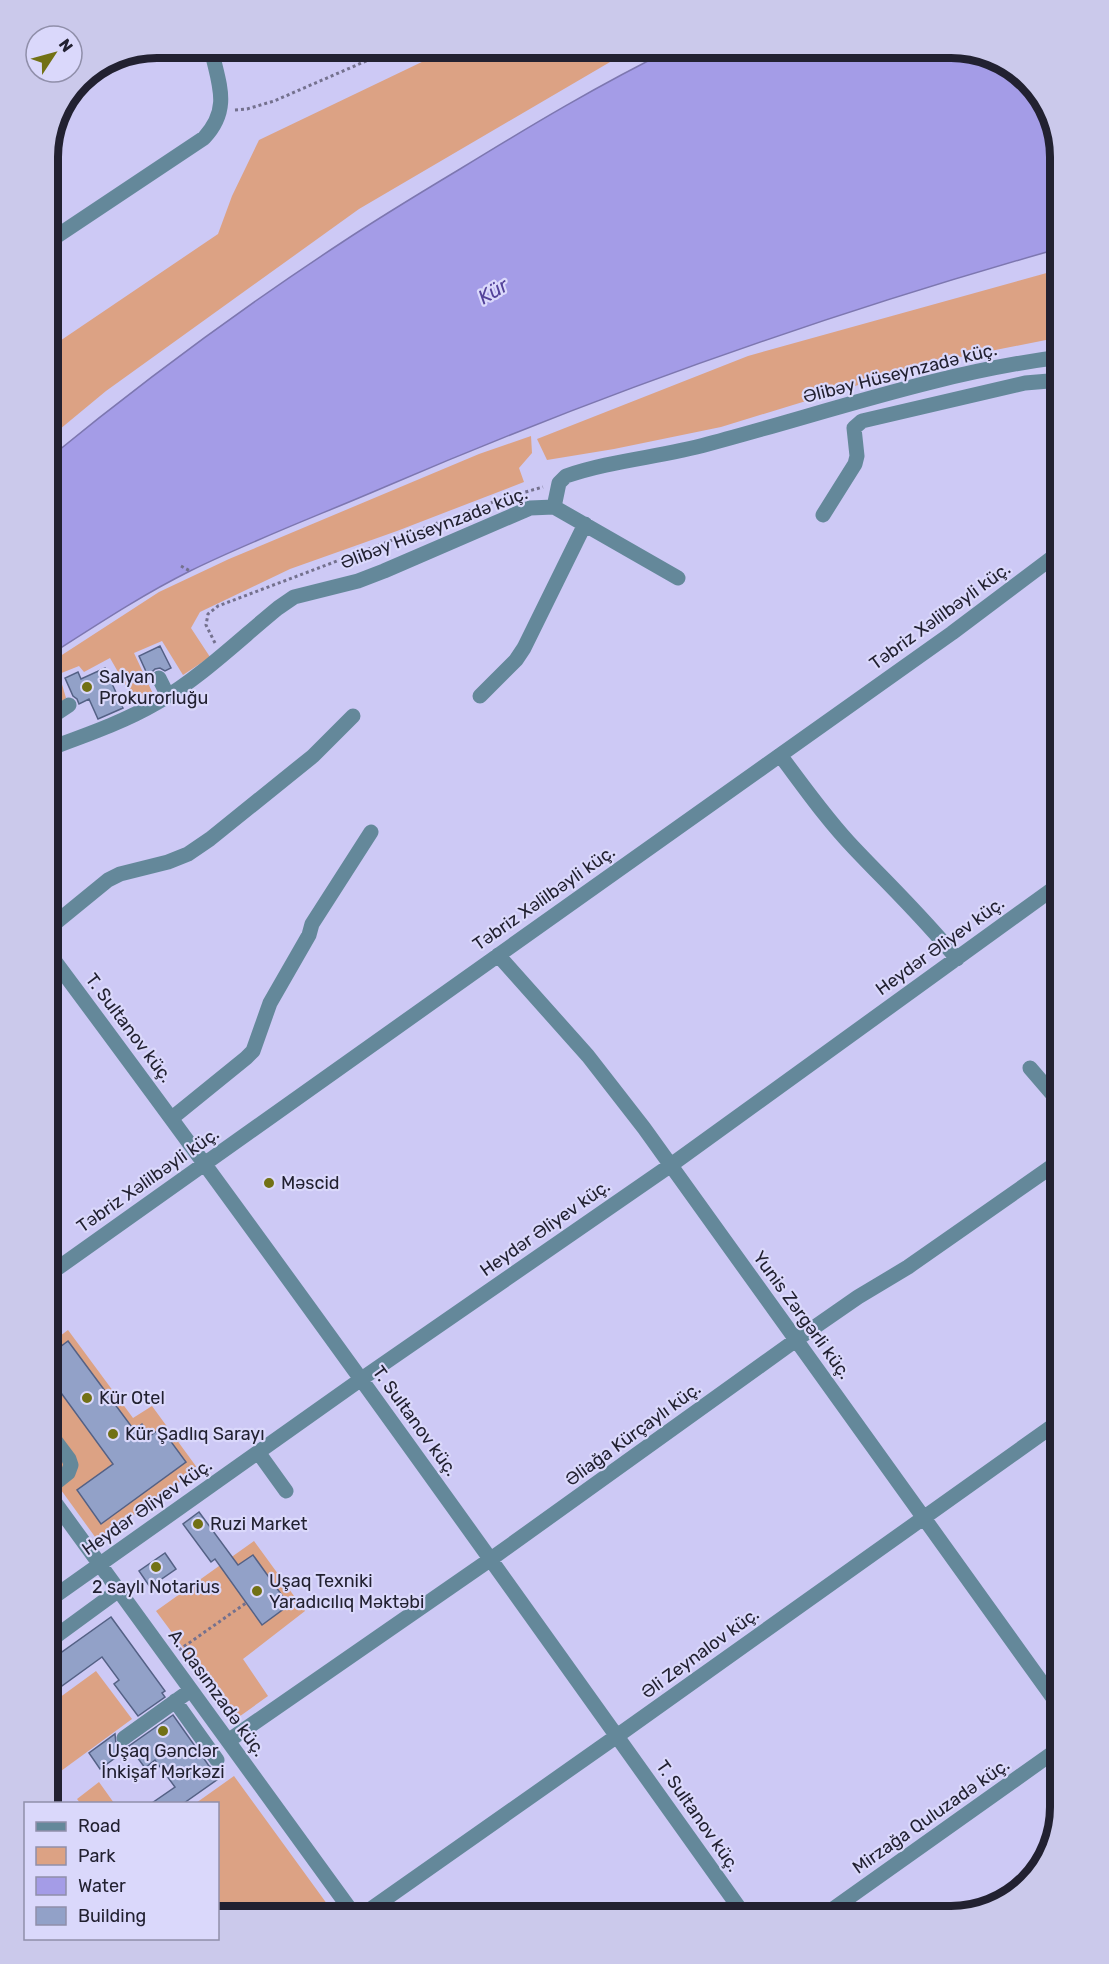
<svg xmlns="http://www.w3.org/2000/svg" width="1109" height="1964" viewBox="0 0 1109 1964" font-family="Rubik,sans-serif">
  <style>
    .green { fill: #dca284 }
    .water { fill: #a49ce7; stroke: #7d77b0; stroke-width: 1.5 }
    .building { fill: #92a1c8; stroke: #546185; stroke-width: 1.5 }
    .lines { fill: none; stroke-linecap: round; stroke-linejoin: round }
    .path { stroke: #74718e; stroke-width: 3; stroke-dasharray: 3 3; stroke-linecap: butt }
    .minor { stroke: #64889a; stroke-width: 15 }
    .poi-dot { fill: #727115; stroke: #dad8fb; stroke-width: 2 }
    .labels { text-anchor: middle; stroke-width: 4.5; stroke-linejoin: round; paint-order: stroke }
    .street-label { font-size: 18px; fill: #222131; stroke: #dad8fb }
    .poi-label { font-size: 18px; fill: #222131; stroke: #dad8fb; text-anchor: start }
    .water-label { font-size: 20px; font-style: italic; fill: #534299; stroke: #dad8fb }
    .rim { fill: none; stroke: #222131; stroke-width: 8 }
  </style>
  <rect width="100%" height="100%" fill="#cdc9f5"/>
  <path class="green" d="M451,48H634L359,209L106,391L48,439V349L218,234L232,196L259,140Z
    M1061,269V337L930,363L721,427L614,449L547,460L537,439L748,356Z
    M531,436L532,453L519,468L524,482L397,531L290,569L200,612L191,628L210,657L183,675L162,641L134,653L153,694L137,705L110,658L84,672L79,666L59,674L66,698L48,712V664L159,592L229,559L479,454Z
    M68,1330L133,1418L152,1406L198,1469L98,1541L48,1472V1345Z
    M254,1541L305,1611L243,1659L268,1696L236,1719L156,1611Z
    M96,1671L132,1719L61,1771L48,1754V1706Z
    M234,1776L330,1908L319,1916H218V1804L196,1803Z
    M99,1782L114,1803H80L77,1799Z"/>
  <path class="water" d="M674,48H959L1018,70L1053,115L1061,158V248C831,313 606,392 387,486C322,514 253,540 190,571C140,596 95,626 48,656V459C142,382 239,310 341,243C380,217 420,193 460,169C530,126 600,84 674,48Z"/>
  <path class="building" d="M160,646L171,668L165,671L160,668L155,669L151,673L149,678L139,656Z
    M105,668L123,708L98,719L89,699L79,704L77,699L73,696L65,678L78,672L81,679Z
    M68,1341L134,1430L142,1424L150,1436L161,1428L186,1462L101,1524L77,1490L113,1464L48,1375V1356Z
    M199,1512L238,1565L253,1555L289,1605L262,1625L215,1559L211,1562L183,1524Z
    M165,1553L176,1569L150,1587L139,1571Z
    M111,1617L165,1691L162,1693L165,1697L138,1716L114,1684L119,1680L102,1657L48,1696V1662Z
    M173,1715L209,1766L215,1769L221,1777L184,1803H152L175,1787L155,1760L145,1768L129,1746Z
    M115,1734L116,1744L126,1750L100,1769L89,1753Z"/>
  <g class="lines">
    <path class="path" d="M235,110L247,109L274,101L396,48
      M181,566L190,571
      M215,643L206,625L208,614L218,606L501,499L543,487
      M179,1650L246,1603"/>
    <path class="minor" d="M48,242L204,138C232,108 218,83 211,48
      M554,507L678,578
      M823,515L855,464L857,456L854,428L862,421L1025,383L1061,380
      M159,678L168,696
      M480,696L516,660L524,648L585,524
      M48,719L69,705
      M48,749C86,735 124,722 158,702C200,678 240,639 278,608L294,597L358,581L384,571L530,508L554,507L559,483L566,476C612,460 662,457 708,444C825,413 941,372 1061,357
      M780,755C804,787 827,820 854,848C889,885 925,919 957,959
      M48,929L108,880L120,874L168,862L188,854L210,839L313,756L353,716
      M48,952C285,1270 515,1593 745,1916
      M498,955L588,1056L644,1128L1061,1709
      M1030,1068L1061,1104
      M172,1118L246,1058L253,1051L270,1003L309,935L312,924L371,832
      M48,1275L952,633L1061,551
      M1050,1428L1061,1441
      M258,1452L286,1491
      M48,1489L68,1473L71,1465L69,1459L48,1431
      M48,1493L355,1916
      M48,1601L360,1380L671,1165L1061,883
      M48,1642L119,1590
      M175,1701L217,1760
      M124,1738L191,1690
      M228,1741L491,1559L796,1340L858,1297L908,1267L1061,1160
      M361,1916L617,1736L1061,1420
      M823,1916L1061,1747"/>
  </g>
  <g class="poi-dot">
    <circle cx="87" cy="687" r="6"/>
    <circle cx="269" cy="1183" r="6"/>
    <circle cx="87" cy="1398" r="6"/>
    <circle cx="113" cy="1434" r="6"/>
    <circle cx="198" cy="1524" r="6"/>
    <circle cx="156" cy="1567" r="6"/>
    <circle cx="257" cy="1591" r="6"/>
    <circle cx="163" cy="1731" r="6"/>
  </g>
  <g class="labels">
    <g class="street-label">
      <text transform="translate(900 373) rotate(-14)" y="6">Əlibəy Hüseynzadə küç.</text>
      <text transform="translate(434 528) rotate(-21)" y="6">Əlibəy Hüseynzadə küç.</text>
      <text transform="translate(940 616) rotate(-36)" y="6">Təbriz Xəlilbəyli küç.</text>
      <text transform="translate(544 898) rotate(-35)" y="6">Təbriz Xəlilbəyli küç.</text>
      <text transform="translate(940 946) rotate(-36)" y="6">Heydər Əliyev küç.</text>
      <text transform="translate(129 1028) rotate(53)" y="6">T. Sultanov küç.</text>
      <text transform="translate(148 1180) rotate(-35)" y="6">Təbriz Xəlilbəyli küç.</text>
      <text transform="translate(545 1228) rotate(-35)" y="6">Heydər Əliyev küç.</text>
      <text transform="translate(802 1315) rotate(54)" y="6">Yunis Zərgərli küç.</text>
      <text transform="translate(415 1421) rotate(54)" y="6">T. Sultanov küç.</text>
      <text transform="translate(633 1434) rotate(-36)" y="6">Əliağa Kürçaylı küç.</text>
      <text transform="translate(147 1507) rotate(-35)" y="6">Heydər Əliyev küç.</text>
      <text transform="translate(700 1653) rotate(-36)" y="6">Əli Zeynalov küç.</text>
      <text transform="translate(217 1693) rotate(54)" y="6">A. Qasımzadə küç.</text>
      <text transform="translate(698 1816) rotate(55)" y="6">T. Sultanov küç.</text>
      <text transform="translate(931 1816) rotate(-35)" y="6">Mirzağa Quluzadə küç.</text>
    </g>
    <g class="poi-label">
      <text x="99" y="683">Salyan<tspan x="99" dy="21">Prokurorluğu</tspan></text>
      <text x="281" y="1189">Məscid</text>
      <text x="99" y="1404">Kür Otel</text>
      <text x="125" y="1440">Kür Şadlıq Sarayı</text>
      <text x="210" y="1530">Ruzi Market</text>
      <text x="269" y="1587">Uşaq Texniki<tspan x="269" dy="21">Yaradıcılıq Məktəbi</tspan></text>
      <text x="156" y="1593" text-anchor="middle">2 saylı Notarius</text>
      <text x="163" y="1757" text-anchor="middle">Uşaq Gənclər<tspan x="163" dy="21">İnkişaf Mərkəzi</tspan></text>
    </g>
    <g class="water-label">
      <text transform="translate(493 291) rotate(-31)" y="7">Kür</text>
    </g>
  </g>
  <path d="M0 0H1109V1964H0ZM157 58H951A99 99 0 0 1 1050 157V1807A99 99 0 0 1 951 1906H157A99 99 0 0 1 58 1807V157A99 99 0 0 1 157 58Z" fill="#cbc9eb" fill-rule="evenodd"/>
  <path class="rim" d="M157 58H951A99 99 0 0 1 1050 157V1807A99 99 0 0 1 951 1906H157A99 99 0 0 1 58 1807V157A99 99 0 0 1 157 58Z"/>
  <rect x="24" y="1802" width="195" height="138" fill="#dad8fb" stroke="#908faa" stroke-width="1.5"/>
  <rect x="36" y="1822" width="30" height="9" fill="#64889a" stroke="#908faa" stroke-width="1.5"/>
  <text x="78" y="1832" font-size="18" fill="#222131">Road</text>
  <rect x="36" y="1847" width="30" height="18" fill="#dca284" stroke="#908faa" stroke-width="1.5"/>
  <text x="78" y="1862" font-size="18" fill="#222131">Park</text>
  <rect x="36" y="1877" width="30" height="18" fill="#a49ce7" stroke="#908faa" stroke-width="1.5"/>
  <text x="78" y="1892" font-size="18" fill="#222131">Water</text>
  <rect x="36" y="1907" width="30" height="18" fill="#92a1c8" stroke="#908faa" stroke-width="1.5"/>
  <text x="78" y="1922" font-size="18" fill="#222131">Building</text>
  <g transform="translate(54 54) rotate(54)"><circle r="28" fill="#dad8fb" stroke="#908faa" stroke-width="1.5"/>
  <path d="M0-4.5L10 22L0 15L-10 22Z" fill="#727115"/>
  <text y="-9" font-size="16" font-weight="bold" text-anchor="middle" fill="#222131">N</text>
  </g>
</svg>
